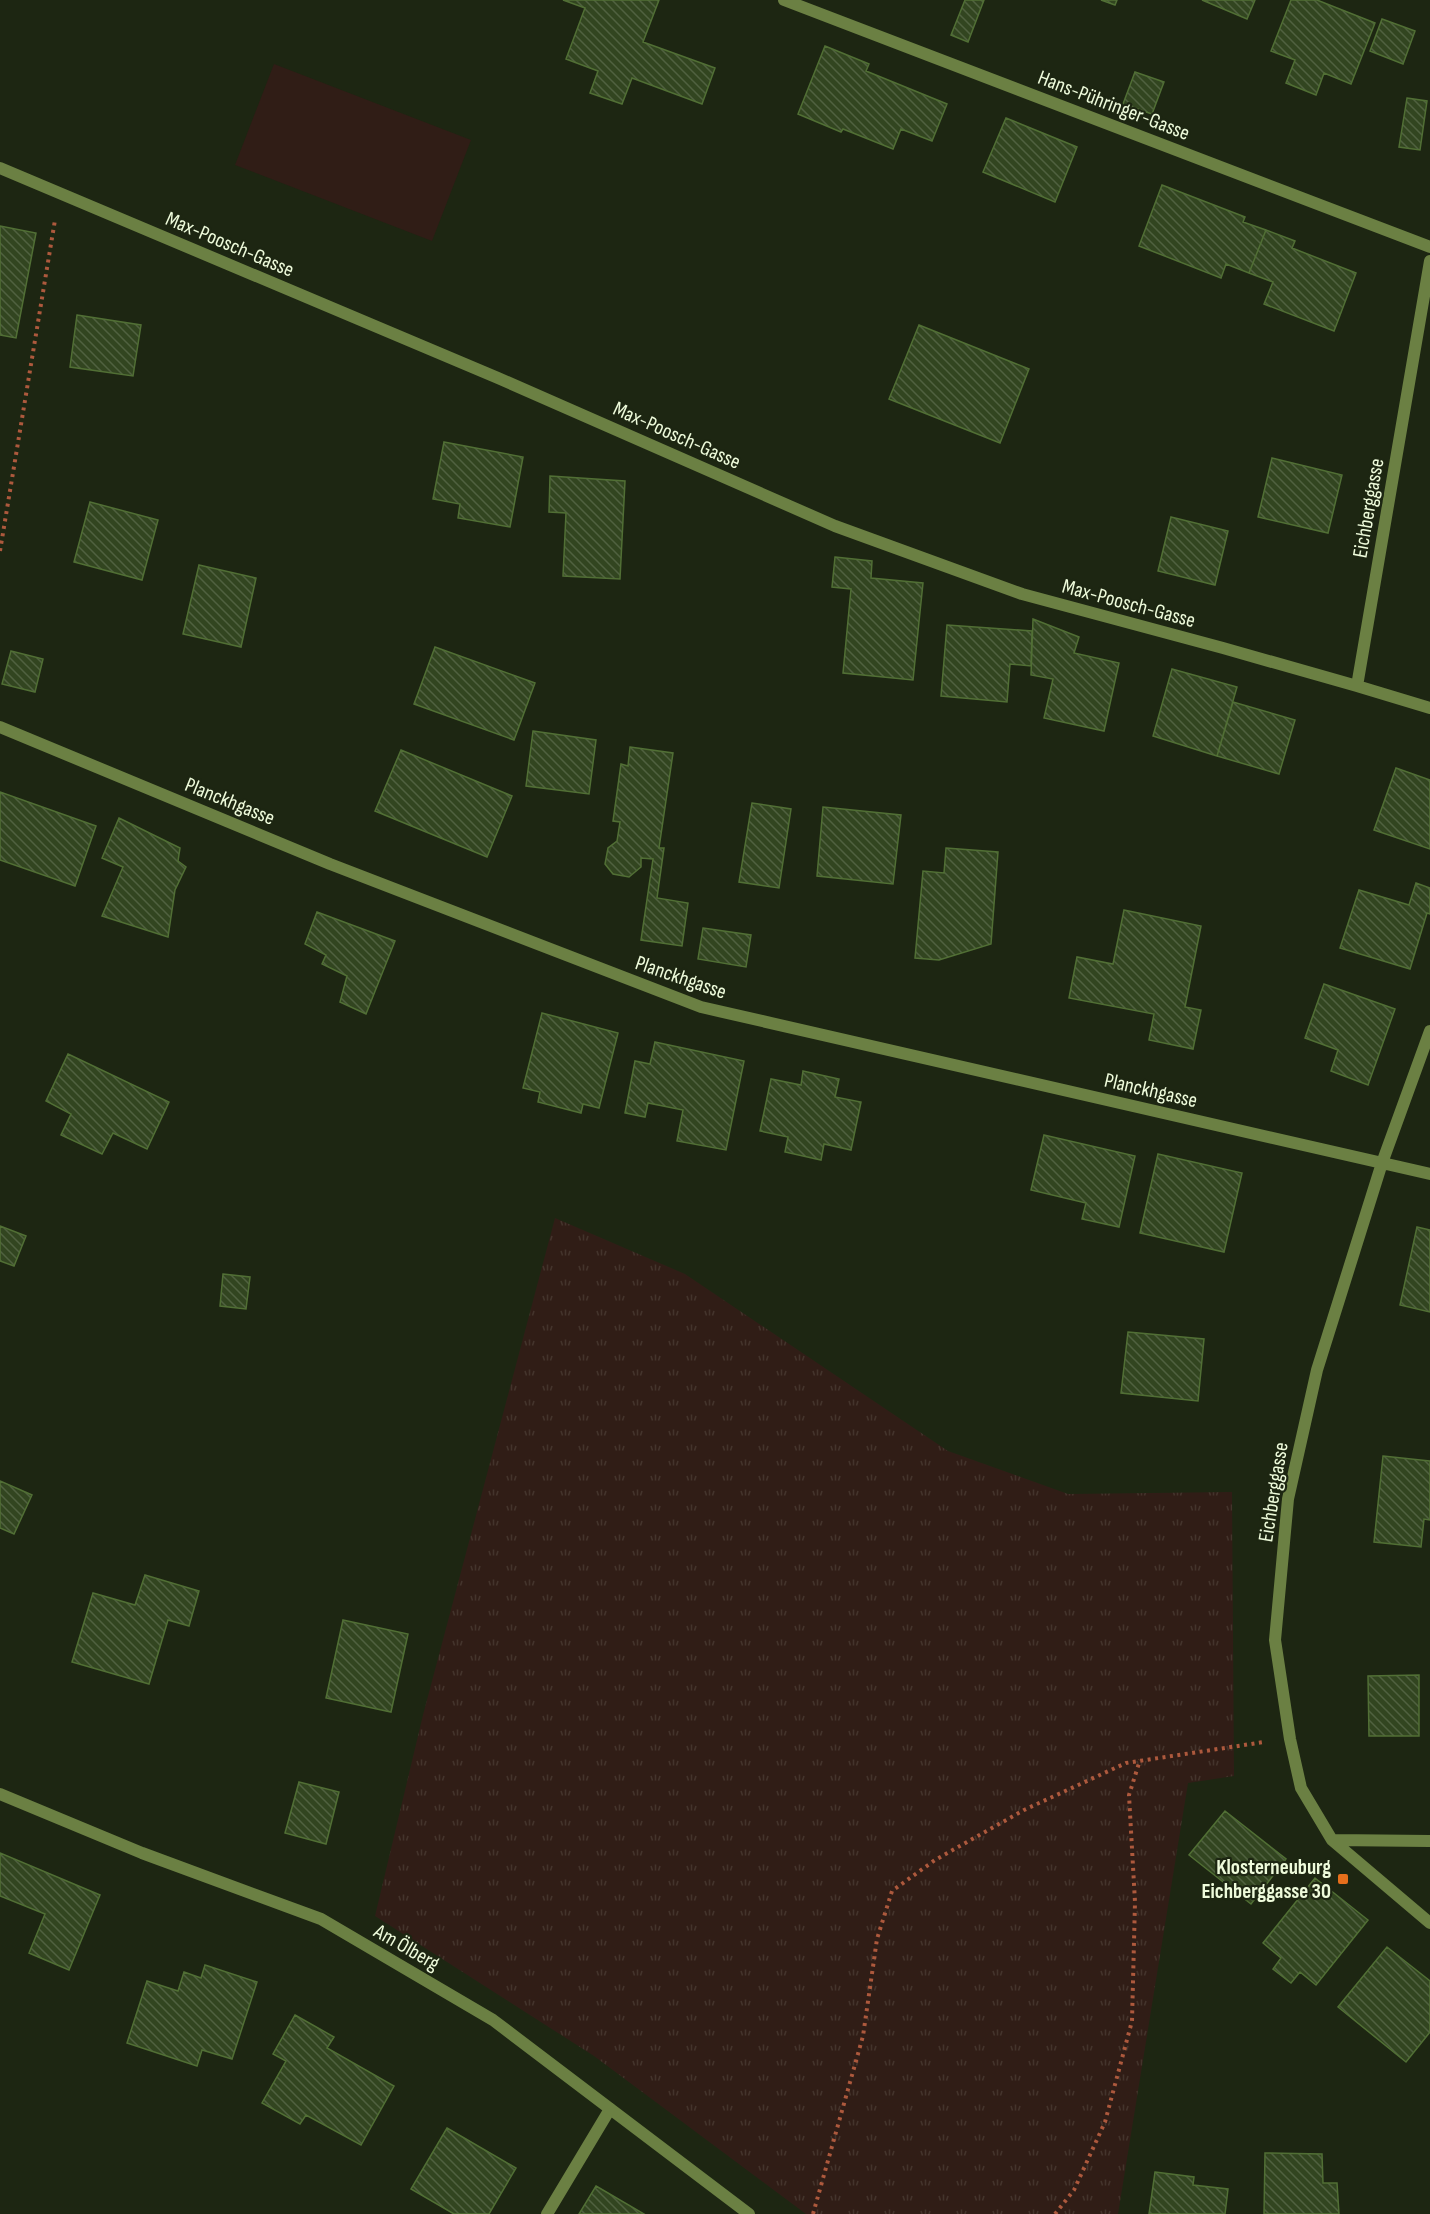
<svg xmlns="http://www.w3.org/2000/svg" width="1430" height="2214" viewBox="0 0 1430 2214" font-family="'Sofia Sans Condensed',sans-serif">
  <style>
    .grass { fill: url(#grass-tufts) }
    .park { fill: #301d16 }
    .building { fill: url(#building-back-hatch); stroke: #516f35; stroke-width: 1.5 }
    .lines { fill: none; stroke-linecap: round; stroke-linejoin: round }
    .path { stroke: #ad593d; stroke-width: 4; stroke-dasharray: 3 4.5; stroke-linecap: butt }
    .lane { stroke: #6b8043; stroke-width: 12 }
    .street { stroke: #6b8043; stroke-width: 12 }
    .poi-dot { fill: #e66f1c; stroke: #1d2612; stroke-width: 2 }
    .labels { text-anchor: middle; stroke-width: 4.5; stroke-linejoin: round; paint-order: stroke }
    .street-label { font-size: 21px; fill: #eefbdb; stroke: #1d2612 }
    .poi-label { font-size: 21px; font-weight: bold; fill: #eefbdb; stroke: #1d2612; text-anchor: end }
  </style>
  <defs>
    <pattern id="grass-tufts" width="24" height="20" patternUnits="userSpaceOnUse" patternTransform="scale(1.5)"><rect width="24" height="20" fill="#301d16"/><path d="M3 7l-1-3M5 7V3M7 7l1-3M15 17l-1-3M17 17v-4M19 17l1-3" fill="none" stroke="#44342c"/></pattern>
    <pattern id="building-back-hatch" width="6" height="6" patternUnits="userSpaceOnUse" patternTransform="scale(1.5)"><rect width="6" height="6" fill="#324520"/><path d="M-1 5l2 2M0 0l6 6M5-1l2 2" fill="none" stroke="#506140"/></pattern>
  </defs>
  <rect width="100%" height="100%" fill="#1d2612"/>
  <path class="grass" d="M555,1218L685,1274L948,1451L1068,1494L1232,1492L1234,1776L1188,1783L1118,2214H806L594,2056L375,1916L423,1715Z"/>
  <path class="park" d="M274,64L471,140L432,241L235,165Z"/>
  <path class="building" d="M563,0H659L643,42L715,68L702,104L632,78L622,104L590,93L598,71L566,59L585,8Z
    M965,0H984L968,42L951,35Z
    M1101,0H1117L1115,5Z
    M1202,0H1255L1247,19Z
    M1291,0H1317L1375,23L1351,84L1324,73L1316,95L1286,83L1295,60L1271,51Z
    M1382,19L1415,31L1403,64L1370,51Z
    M825,46L869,64L866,71L947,104L932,141L901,129L893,149L843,129L841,132L798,114Z
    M1135,72L1164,82L1152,114L1123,104Z
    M1407,98L1427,101L1420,150L1399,147Z
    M1006,118L1077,147L1055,202L983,172Z
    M1162,185L1245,217L1243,222L1266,230L1249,273L1226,264L1221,278L1139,246Z
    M0,226L36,233L16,338L0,335Z
    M1266,230L1295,241L1292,248L1356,273L1334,331L1264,304L1273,282L1249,273Z
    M77,315L141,325L133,376L70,367Z
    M919,325L1029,369L1000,443L889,399Z
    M444,442L523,457L510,527L458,518L460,504L433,499Z
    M1272,458L1342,475L1328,533L1258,517Z
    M550,476L625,481L620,579L563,576L566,513L549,512Z
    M90,502L158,520L142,580L74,562Z
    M1171,517L1228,531L1215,585L1158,571Z
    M835,557L872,561L871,578L923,583L913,680L843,673L851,589L832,587Z
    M199,565L256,578L241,647L183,634Z
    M1033,619L1079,637L1074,653L1119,663L1104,731L1044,718L1053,679L1031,675Z
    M947,625L1032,631L1031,666L1010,664L1007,702L941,696Z
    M435,647L535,683L514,740L414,704Z
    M11,651L43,659L35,692L2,684Z
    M1172,669L1237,687L1217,756L1153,736Z
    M1233,702L1295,720L1279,774L1217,756Z
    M533,731L596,740L589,794L526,786Z
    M630,747L673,753L659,848H664L657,898L688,903L682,946L641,940L653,859L641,858V867L629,877L613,874L605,864L608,848L617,841L620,822L613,821L621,764L628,766Z
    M401,750L512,796L487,857L375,811Z
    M1396,768L1430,780V849L1374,830Z
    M0,792L96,826L75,886L0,860Z
    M752,803L791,809L779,888L739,882Z
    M823,807L901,815L893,884L817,876Z
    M119,818L180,848L178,861L186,867L175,890L168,937L102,916L123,867L102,858Z
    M946,848L998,852L991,944L939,960L915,958L923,871L944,873Z
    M1416,883L1430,888V914L1427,913L1410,969L1340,948L1359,890L1409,905Z
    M1124,910L1201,926L1185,1007L1201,1010L1193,1049L1149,1040L1154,1014L1069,998L1077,957L1113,964Z
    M317,912L395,941L366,1014L340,1002L347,976L322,964L326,955L305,944Z
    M703,928L751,935L746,967L698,959Z
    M1324,984L1395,1009L1368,1085L1331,1071L1338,1050L1305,1038Z
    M542,1013L618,1033L599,1108L583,1104L581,1113L538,1102L540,1092L523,1088Z
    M655,1042L744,1061L726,1150L677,1141L683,1110L648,1103L645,1117L625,1113L635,1061L650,1064Z
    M68,1054L169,1102L147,1149L113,1133L102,1154L61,1135L71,1114L46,1101Z
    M803,1071L839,1079L835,1097L861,1102L851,1150L824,1144L821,1160L785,1152L788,1137L760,1131L771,1079L801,1085Z
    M1044,1135L1135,1156L1119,1227L1082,1219L1086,1203L1031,1190Z
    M1158,1154L1242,1173L1224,1252L1140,1233Z
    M0,1226L26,1236L14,1266L0,1261Z
    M1417,1227L1430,1230V1312L1400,1305Z
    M223,1274L250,1277L246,1309L220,1306Z
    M1128,1332L1204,1339L1198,1401L1121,1393Z
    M1383,1456L1430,1461V1520L1424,1519L1421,1547L1374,1542Z
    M0,1481L32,1495L14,1534L0,1528Z
    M145,1575L199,1591L189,1626L168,1620L149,1684L72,1662L93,1593L135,1605Z
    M343,1620L408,1634L391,1712L326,1698Z
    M1419,1675V1736H1369L1368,1676Z
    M299,1782L339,1792L326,1844L285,1833Z
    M1225,1811L1286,1859L1251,1904L1189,1855Z
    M0,1853L100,1895L69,1970L29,1953L45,1914L0,1896Z
    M1315,1878L1368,1920L1316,1985L1300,1972L1291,1983L1273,1969L1281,1958L1263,1943Z
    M1387,1947L1430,1981V2032L1406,2062L1338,2007Z
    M205,1965L257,1982L232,2059L202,2050L197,2066L127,2043L147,1981L178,1991L184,1972L201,1978Z
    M295,2015L334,2037L327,2048L394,2086L361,2145L306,2115L300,2124L262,2103L286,2061L273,2054Z
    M447,2128L516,2168L489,2214H454L411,2189Z
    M1265,2153L1322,2154L1323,2183H1337L1339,2214H1264Z
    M1155,2172L1194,2177L1193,2185L1228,2189L1225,2214H1149Z
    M596,2186L644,2214H579Z"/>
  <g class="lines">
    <path class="path" d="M0,551L55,220
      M813,2214L863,2036L877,1939L892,1891L935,1860L1024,1810L1126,1763L1264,1742
      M1055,2214L1074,2190L1105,2122L1132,2021L1135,1902L1129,1795L1140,1760"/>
    <path class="lane" d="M547,2214L610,2109"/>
    <path class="street" d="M784,0L1430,247
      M0,168L498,378L835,526L1022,594L1223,648L1357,686
      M1430,261L1357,686L1430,708
      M0,727L330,864L701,1007L1430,1174
      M1430,1031L1382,1163L1317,1370L1288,1499L1275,1640L1290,1739L1301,1788L1332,1840L1430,1923
      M0,1794L142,1853L321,1919L493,2020L749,2214
      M1332,1840L1430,1841"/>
  </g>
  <rect class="poi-dot" x="1337" y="1873" width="12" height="12" rx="3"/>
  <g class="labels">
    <g class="street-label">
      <text transform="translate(1114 105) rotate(21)" y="7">Hans-Pühringer-Gasse</text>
      <text transform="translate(230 244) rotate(23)" y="7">Max-Poosch-Gasse</text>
      <text transform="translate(677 435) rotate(24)" y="7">Max-Poosch-Gasse</text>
      <text transform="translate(1368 508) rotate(-80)" y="7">Eichberggasse</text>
      <text transform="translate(1129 603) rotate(15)" y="7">Max-Poosch-Gasse</text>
      <text transform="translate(230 801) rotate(22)" y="7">Planckhgasse</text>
      <text transform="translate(681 977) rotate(19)" y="7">Planckhgasse</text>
      <text transform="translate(1151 1090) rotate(13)" y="7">Planckhgasse</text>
      <text transform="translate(1273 1492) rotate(-81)" y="7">Eichberggasse</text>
      <text transform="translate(407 1947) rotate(30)" y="7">Am Ölberg</text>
    </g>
    <g class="poi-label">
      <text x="1331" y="1874">Klosterneuburg<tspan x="1331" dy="24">Eichberggasse 30</tspan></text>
    </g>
  </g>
</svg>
